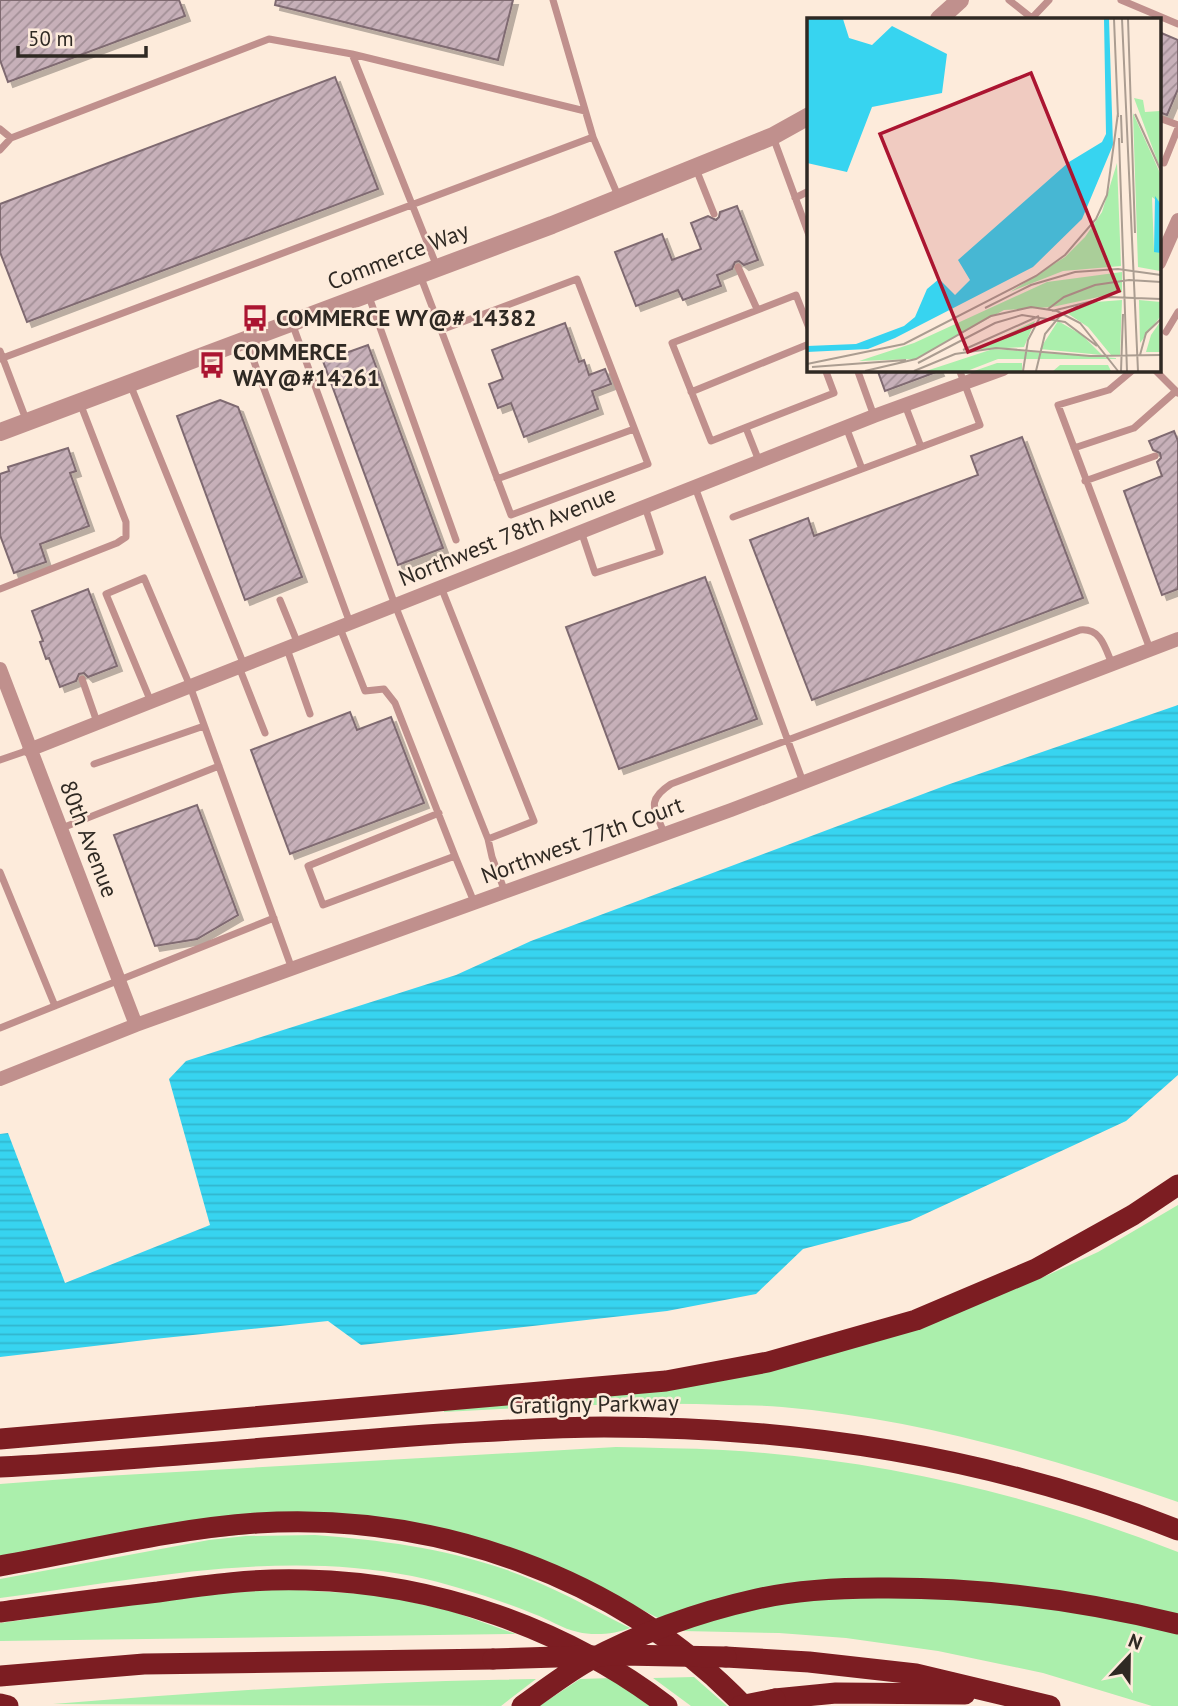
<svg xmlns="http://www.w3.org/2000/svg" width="1178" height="1706" viewBox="0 0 1178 1706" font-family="'PT Sans',sans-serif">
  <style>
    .grass { fill: #abefac }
    .water { fill: url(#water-rules) }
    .building { fill: url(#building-hatch); stroke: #7f6a71; stroke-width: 2; filter: url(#shadow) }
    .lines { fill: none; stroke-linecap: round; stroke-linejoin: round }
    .service { stroke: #c0908d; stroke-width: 7 }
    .minor { stroke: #c0908d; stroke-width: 14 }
    .tertiary { stroke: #c0908d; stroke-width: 18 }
    .motorway { stroke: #7c1d22; stroke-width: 21 }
    .motorway-bridge { stroke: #7c1d22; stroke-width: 21 }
    .labels { text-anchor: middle; stroke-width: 5; stroke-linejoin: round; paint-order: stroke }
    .street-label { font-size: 23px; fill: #2f2923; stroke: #fdebdb }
    .poi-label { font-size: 23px; font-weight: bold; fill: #2f2923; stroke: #fdebdb; text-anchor: start }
    .inset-road { fill: none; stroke: #ab9d91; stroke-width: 2 }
    .view { fill: #ab1531; fill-opacity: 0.15; stroke: #ab1531; stroke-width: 3.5 }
    .inset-edge { fill: none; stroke: #2f2923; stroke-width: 3.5 }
  </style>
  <defs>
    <pattern id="water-rules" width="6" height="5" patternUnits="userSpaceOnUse" patternTransform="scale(1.75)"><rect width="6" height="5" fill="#37d4f0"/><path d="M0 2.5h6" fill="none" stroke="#31b6ce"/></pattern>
    <pattern id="building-hatch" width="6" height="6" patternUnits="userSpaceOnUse" patternTransform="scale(1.75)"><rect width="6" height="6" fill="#c7b0b9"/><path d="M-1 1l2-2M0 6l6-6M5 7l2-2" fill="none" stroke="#a28f96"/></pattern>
    <filter id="shadow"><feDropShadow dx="5" dy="5" stdDeviation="0" flood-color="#0004"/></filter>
  </defs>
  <rect width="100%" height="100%" fill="#fdebdb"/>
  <path class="grass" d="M1178,1205V1502C1050,1457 918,1419 782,1407C765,1405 747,1406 729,1405C634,1401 539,1407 444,1412L443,1405L644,1387L967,1307L1048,1275L1098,1252Z
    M616,1447C652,1448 687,1448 723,1450C879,1459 1033,1495 1178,1552V1706H1152L1043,1673L938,1651L846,1638L779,1633L683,1631L606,1591L387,1520L0,1559V1484L105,1476Z
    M315,1535C380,1540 442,1548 504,1569C548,1584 589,1607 630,1628C617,1634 593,1636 578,1632C563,1629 548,1619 534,1614C494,1598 454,1585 412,1576C275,1549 136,1580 0,1598V1579L209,1540L246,1536Z
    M282,1589L380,1595L451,1611L516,1634L0,1641V1623L205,1595Z
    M694,1677L727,1706H691L653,1678Z
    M612,1678L652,1706H539L580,1679Z
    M536,1679L501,1706L53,1704C214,1691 374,1681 536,1679Z"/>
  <path class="water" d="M1178,705V1075L1126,1121L910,1221L803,1249L756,1294L667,1311L361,1345L328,1321L154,1339L0,1357V1134L8,1133L65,1283L210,1225L169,1079L186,1061L456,975L531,941L947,785Z"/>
  <path class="building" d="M0,0H179L185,16L8,82L0,60Z
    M276,0H513L498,60L275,5Z
    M1159,32L1178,40V89L1167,115L1159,112Z
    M335,77L378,189L27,322L0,252V204Z
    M737,206L758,260L744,265L739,261L735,262L732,269L717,275L721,286L683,300L678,290L636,306L615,252L662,234L672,260L701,249L691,223L708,216L716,220L719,217L720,212Z
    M565,323L579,362L584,360L589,375L605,369L611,384L592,391L598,409L524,437L511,403L498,408L489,384L503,379L492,350Z
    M368,345L443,548L398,565L323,361Z
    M877,369H938L939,371L885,391Z
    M220,400L238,407L302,577L245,600L177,416Z
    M1174,431L1178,441V589L1162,595L1124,491L1162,476L1157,462L1161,458L1160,453L1153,450L1149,441Z
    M1022,437L1083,598L812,700L750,540L808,518L814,536L978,475L971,456Z
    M68,448L76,471L70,473L89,526L40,544L46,562L14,573L0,535V474L9,471L8,467Z
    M705,577L757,719L619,769L566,627Z
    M88,589L117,666L88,677L84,673L79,674L76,681L60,687L49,658L46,659L40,642L43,641L32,611Z
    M350,712L357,730L391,717L424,803L290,854L251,750Z
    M197,805L238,915L197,939L155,946L114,835Z"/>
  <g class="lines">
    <path class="service" d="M1009,0L1033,19
      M1121,0L1178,24
      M1031,19L1049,0
      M352,54L585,111
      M1159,118L1178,125
      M0,129L11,138
      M593,137L619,198
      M773,137L809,235
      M0,150L11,138L269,39L352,54L437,267
      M1159,161L1164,163L1178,128
      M696,169L714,214
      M795,198L809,191
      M738,267L757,309
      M420,275L441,330L577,279L648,464L511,515L441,330
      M368,294L456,540
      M292,323L395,605L488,839L534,821L441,587
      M809,328L796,295L672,343L711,441L834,393L825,369
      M1166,332L1178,312
      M246,340L350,623
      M0,351L27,422
      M0,359L593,137L553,0
      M857,369L874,416
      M1134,369L1109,390L1058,405L1150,649
      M1154,369L1178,393
      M130,384L244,665
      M691,392L809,344
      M905,405L921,447
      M746,428L759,461
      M1074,448L1134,428L1176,391
      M862,469L980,425L959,369
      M497,479L634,429
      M1085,481L1155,456
      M695,487L803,782
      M733,517L862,469L846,427
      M581,531L595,573L660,552L645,507
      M0,589L117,543L126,537V522L80,403
      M280,600L298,644
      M340,628L365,691L384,689L395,703L455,856L323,905L308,866L439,813
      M287,649L310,714
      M239,667L265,733
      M82,679L97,722
      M151,702L106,594L144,578L190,686L292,969
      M0,760L29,750
      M94,764L204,726
      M62,828L219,766
      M664,833C655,809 645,801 671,784L1080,630C1101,628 1105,647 1112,664
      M488,839L492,857L505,892
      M455,856L474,902
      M0,872L55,1006
      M0,1028L274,918"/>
    <path class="minor" d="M1159,263L1178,220
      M0,669L136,1025
      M29,750L874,416L1003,369
      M0,1079L136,1025L731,810L1178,639"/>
    <path class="tertiary" d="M939,19L960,0
      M0,432L552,225L773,136L809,116"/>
    <path class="motorway" d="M0,1439L666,1381L768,1362L916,1320L1036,1269L1133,1215L1178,1185
      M0,1467C148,1460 295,1444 442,1434C496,1431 550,1427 604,1427C799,1427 996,1458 1178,1530
      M0,1566C85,1551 171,1529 257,1523C434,1512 619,1576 744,1706
      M0,1612C53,1605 105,1598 158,1592C207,1585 257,1578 306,1580C435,1583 565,1628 667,1706
      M726,1657L809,1662L916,1674L1050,1706
      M0,1676L144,1664L493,1659
      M775,1699L836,1693L965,1694
      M0,1704L8,1706"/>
    <path class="motorway-bridge" d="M493,1659L622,1655L726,1657
      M522,1706C543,1691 565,1674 588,1661C640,1633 699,1612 757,1599C796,1590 838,1588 878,1588C979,1587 1080,1600 1178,1624
      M740,1706L775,1699"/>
  </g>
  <defs>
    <symbol id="bus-bare" viewBox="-9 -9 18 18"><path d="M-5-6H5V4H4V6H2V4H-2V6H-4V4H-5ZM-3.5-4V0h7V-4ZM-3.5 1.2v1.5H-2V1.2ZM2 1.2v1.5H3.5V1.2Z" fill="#ab1531" stroke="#fdebdb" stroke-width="2.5" paint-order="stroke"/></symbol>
  </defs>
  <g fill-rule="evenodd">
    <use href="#bus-bare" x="236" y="299" width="38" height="38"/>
    <use href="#bus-bare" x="193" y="346" width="38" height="38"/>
  </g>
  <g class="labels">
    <g class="street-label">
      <text transform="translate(398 256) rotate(-21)" y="8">Commerce Way</text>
      <text transform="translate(507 536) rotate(-22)" y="8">Northwest 78th Avenue</text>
      <text transform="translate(89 839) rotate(69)" y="8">80th Avenue</text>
      <text transform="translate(582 840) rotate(-20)" y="8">Northwest 77th Court</text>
      <text transform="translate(594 1404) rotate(-1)" y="8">Gratigny Parkway</text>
    </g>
    <g class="poi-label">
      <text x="276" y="326">COMMERCE WY@# 14382</text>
      <text x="233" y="360">COMMERCE<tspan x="233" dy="26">WAY@#14261</tspan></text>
    </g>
  </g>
  <g transform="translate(807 18)">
    <rect width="354" height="354" fill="#fdebdb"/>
    <path d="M327,80L336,82L338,94L353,93V150ZM326,95L353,155V185L345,179L347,233L353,235V253L331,249ZM310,145L314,248L256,253L203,274L258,239L278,219L295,194ZM315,254V274L245,289L197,292L108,341L52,343L107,325L240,264ZM315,282L313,337H304L281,309L260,295L289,284ZM332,282L354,284L353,299L333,325ZM228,303L217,329L168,332L207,313ZM251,303L275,317L295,337L233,331ZM186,331L309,340V341H191L160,353H119ZM190,345H215V353H167ZM253,347H301L304,353H246Z" fill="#abefac"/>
    <path d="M353,304V334H339L344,317Z" fill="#abefac"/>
    <path d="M0,1H36L42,20L65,27L85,8L140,36L135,75L65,89L40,154L0,145ZM297,1H302L306,127L275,201L226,249L88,320L61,331L0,334V328L49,326L97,308L108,299L120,271L132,261L148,277L163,262L151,242L262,144L295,124L299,116ZM348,178L353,185V235L347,234Z" fill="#37d4f0"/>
    <path class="inset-road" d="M307,1L311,99M315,1L331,353M321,1L328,215M328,96L354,153M314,97L315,125M312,120L320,353M178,290L224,267L268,254L311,251L354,257M241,291L257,279L288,267L322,262L354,264M245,293L302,279L354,281M156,332L232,298M333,337L339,315L354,301M111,345L188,305L215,297L258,304L290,328M0,346L97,326L229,258L258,237L289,201L300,177L311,95M5,349L99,342M58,353L109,341L184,298L224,289L250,293L273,305L311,353M107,353L148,336L189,330L283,338L354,337M216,353L221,322L233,299M229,353L238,316L252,299L271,288M314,353L316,296"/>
    <path class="view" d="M224,55L312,273L161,334L73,116Z"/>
    <rect width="354" height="354" class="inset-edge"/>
  </g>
  <g transform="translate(1129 1657) rotate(22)" stroke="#fdebdb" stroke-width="5" paint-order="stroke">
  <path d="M0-5L12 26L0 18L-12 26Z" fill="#2f2923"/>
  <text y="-10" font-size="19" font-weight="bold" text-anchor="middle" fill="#2f2923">N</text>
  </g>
  <path d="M18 46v10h128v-10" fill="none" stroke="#2f2923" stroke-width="3.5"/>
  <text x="28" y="46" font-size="21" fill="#2f2923" stroke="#fdebdb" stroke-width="5" paint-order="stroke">50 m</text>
</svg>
